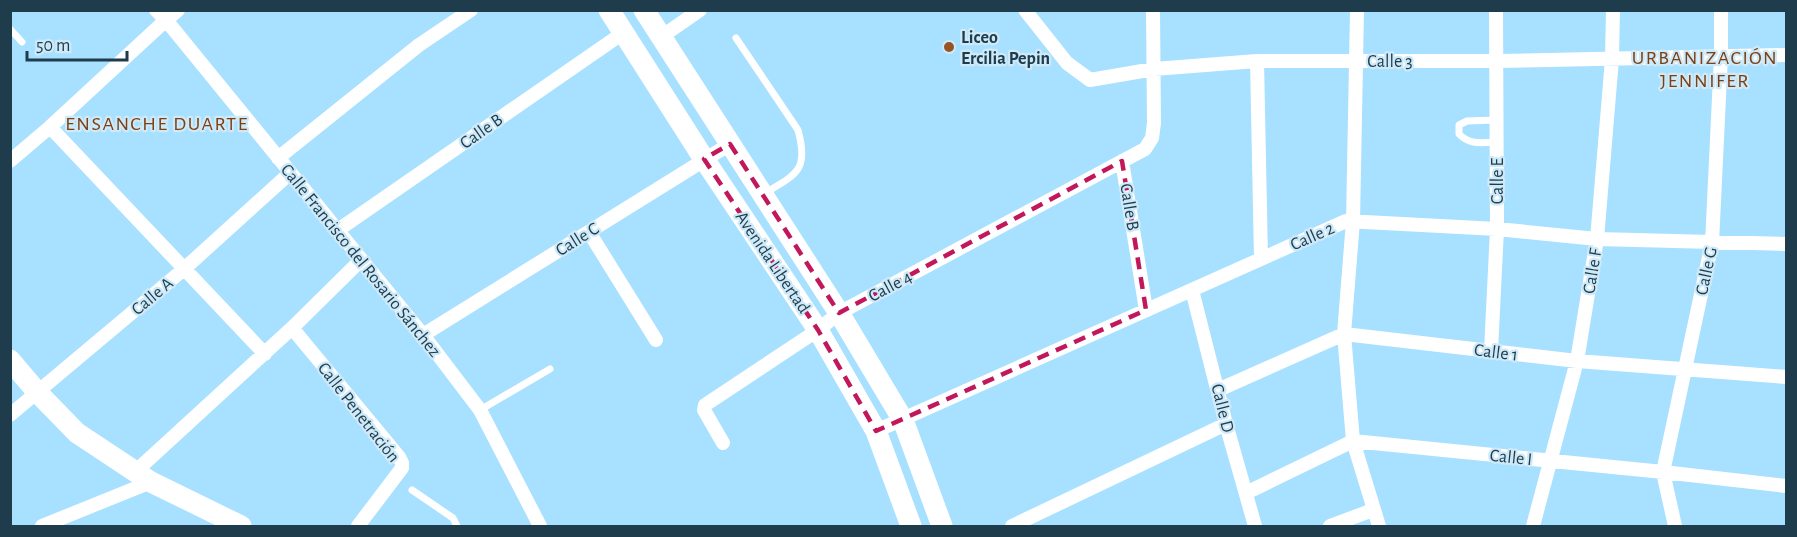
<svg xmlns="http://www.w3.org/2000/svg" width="1797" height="537" viewBox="0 0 1797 537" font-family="'Alegreya Sans',sans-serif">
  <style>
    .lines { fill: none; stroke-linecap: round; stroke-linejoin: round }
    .lane { stroke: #fff; stroke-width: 7 }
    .street { stroke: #fff; stroke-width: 14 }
    .primary { stroke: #fff; stroke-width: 21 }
    .marked { fill: none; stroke: #c2185b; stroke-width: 4.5; stroke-dasharray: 12 8; stroke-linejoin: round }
    .poi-dot { fill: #965324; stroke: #cee9f8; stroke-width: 2 }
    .labels { text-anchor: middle; stroke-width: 4.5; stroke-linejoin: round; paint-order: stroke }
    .poi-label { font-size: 18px; font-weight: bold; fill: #1e3c4c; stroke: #cee9f8; text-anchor: start }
    .street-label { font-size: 18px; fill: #1e3c4c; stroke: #cee9f8 }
    .neighbourhood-label { font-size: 20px; letter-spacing: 1.5px; fill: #7c4014; stroke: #cee9f8 }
  </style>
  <rect width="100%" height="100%" fill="#a8e0ff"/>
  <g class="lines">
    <path class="lane" d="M10,29L22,42
      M736,38L798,130C809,170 797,174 765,193
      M1496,120L1467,121L1459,125V134C1469,145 1482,143 1497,142
      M480,410L550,369
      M412,490L453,518L457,526"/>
    <path class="street" d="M156,10L166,20L423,335L480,410L540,526
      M1025,10L1067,63L1090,80L1154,69L1257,61H1496L1786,55
      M1357,10L1353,221L1344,334L1353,441L1379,526
      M661,37L700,10
      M1257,61L1261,259
      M50,127L265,354
      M278,158L419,45L471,10
      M10,161L50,127L166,20L178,10
      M1122,161L1146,310
      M338,230L623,33
      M589,232L656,340
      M1192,290L1226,424L1255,526
      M292,328L399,457L402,463V468L358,526
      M423,335L730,144
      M1491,351L1497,229L1496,10
      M1218,390L1344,334L1577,361L1786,377
      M10,415L184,269L290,173
      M876,431L1346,221L1497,229L1597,239L1786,244
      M723,443L704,410L705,405L818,330L839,313L1145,149L1152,138L1154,123L1153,10
      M136,471L292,328L361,260
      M1246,493L1353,441L1663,472L1786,486
      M42,526L151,482
      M1012,526L1226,424
      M1330,526L1373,510
      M1533,526L1577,361L1597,239L1612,59L1613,10
      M1675,526L1663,472L1712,243L1721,56V10"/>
    <path class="primary" d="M609,10L704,159L818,330L876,431L911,526
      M644,10L839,313L903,420L942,526
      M10,360L38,393L77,433L151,482L241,526"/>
  </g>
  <path class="marked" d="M730,144L839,313L1122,161L1146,310L876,431L818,330L704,159Z"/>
  <circle class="poi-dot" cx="949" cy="47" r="6"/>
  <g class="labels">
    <g class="poi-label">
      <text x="961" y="43">Liceo<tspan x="961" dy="21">Ercilia Pepin</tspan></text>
    </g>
    <g class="street-label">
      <text x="1390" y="67">Calle 3</text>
      <text transform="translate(481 131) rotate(-35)" y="6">Calle B</text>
      <text transform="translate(1497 181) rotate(-90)" y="6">Calle E</text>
      <text transform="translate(1130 207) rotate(81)" y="6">Calle B</text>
      <text transform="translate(1312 236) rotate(-24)" y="6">Calle 2</text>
      <text transform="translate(577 239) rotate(-32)" y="6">Calle C</text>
      <text transform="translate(361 260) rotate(51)" y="6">Calle Francisco del Rosario Sánchez</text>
      <text transform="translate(773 262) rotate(56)" y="6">Avenida Libertad</text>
      <text transform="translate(1592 271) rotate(-81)" y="6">Calle F</text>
      <text transform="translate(1706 271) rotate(-78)" y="6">Calle G</text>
      <text transform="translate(890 286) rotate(-28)" y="6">Calle 4</text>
      <text transform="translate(152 296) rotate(-40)" y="6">Calle A</text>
      <text transform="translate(1496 352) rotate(7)" y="6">Calle 1</text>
      <text transform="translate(1223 408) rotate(76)" y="6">Calle D</text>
      <text transform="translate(359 412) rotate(52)" y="6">Calle Penetración</text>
      <text transform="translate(1511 457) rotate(6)" y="6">Calle I</text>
    </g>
    <g class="neighbourhood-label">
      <text x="1705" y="64">URBANIZACIÓN<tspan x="1705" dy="23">JENNIFER</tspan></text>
      <text x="157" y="130">ENSANCHE DUARTE</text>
    </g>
  </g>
  <rect width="1797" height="537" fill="none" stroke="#1e3c4c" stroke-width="24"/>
  <path d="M27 51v9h100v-9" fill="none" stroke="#1e3c4c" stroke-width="3"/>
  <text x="36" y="51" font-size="18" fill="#1e3c4c" stroke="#cee9f8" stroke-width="4.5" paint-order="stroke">50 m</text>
</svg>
